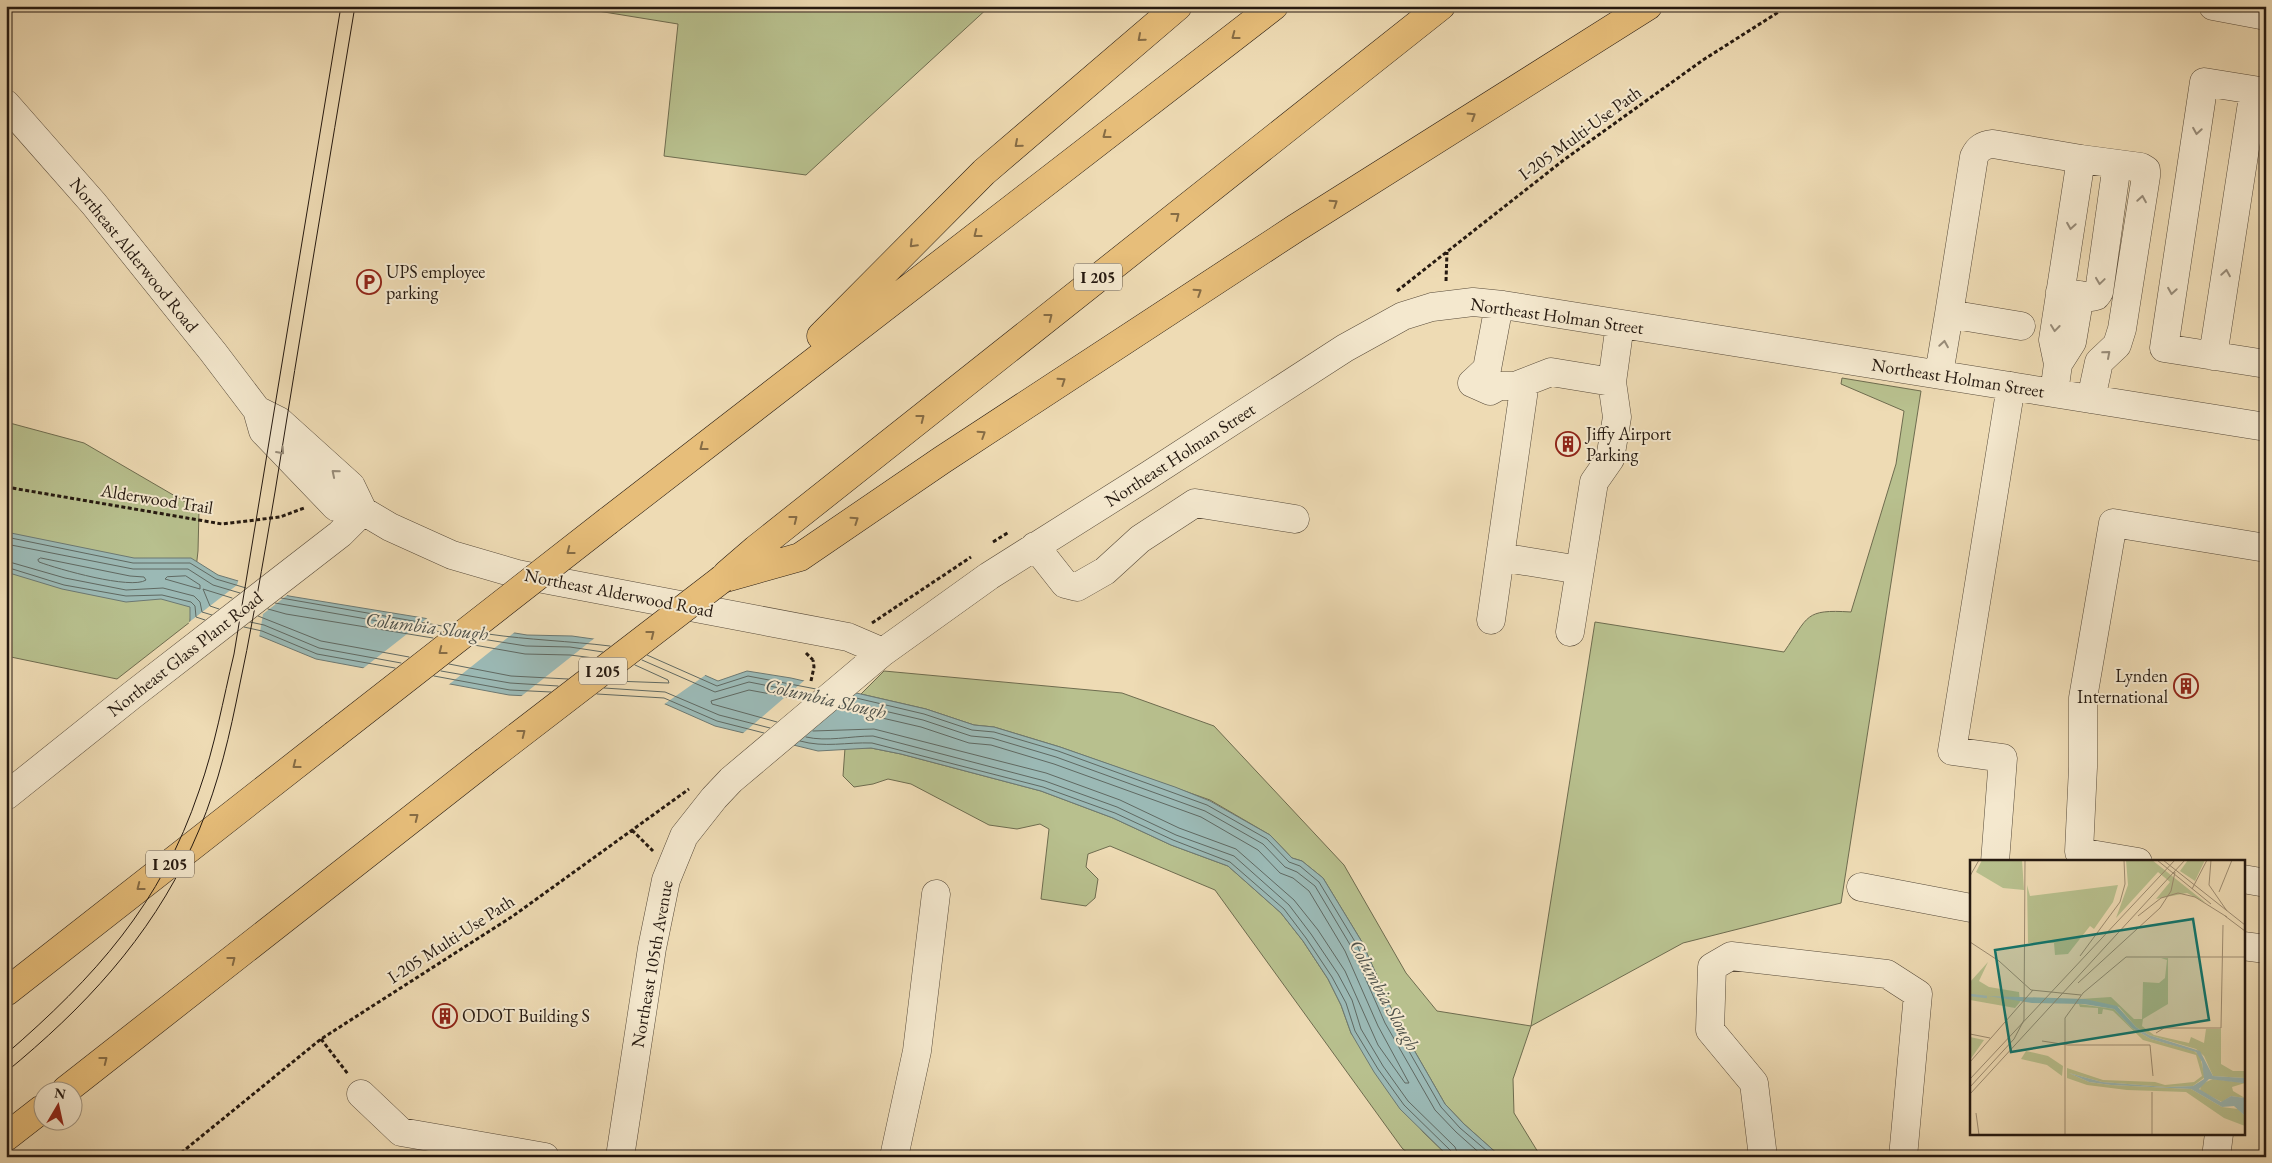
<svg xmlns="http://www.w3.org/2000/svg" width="2272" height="1163" viewBox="0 0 2272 1163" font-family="'EB Garamond',serif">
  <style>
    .green { fill: #b8c08e; stroke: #6e6c4f }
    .water { fill: #9bb9b5; stroke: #6c7973 }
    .pier { fill: #eedbb4 }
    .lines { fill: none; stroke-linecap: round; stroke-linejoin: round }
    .shore { stroke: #606962; stroke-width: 1 }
    .minor-casing { stroke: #574a39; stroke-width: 29 }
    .highway-casing { stroke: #251910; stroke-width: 29 }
    .path { stroke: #251910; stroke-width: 3; stroke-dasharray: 4 2.5; stroke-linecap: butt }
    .minor { stroke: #f4e8ce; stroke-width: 28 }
    .highway { stroke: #e7be7a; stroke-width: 28 }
    .tram { stroke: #251910; stroke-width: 1 }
    .highway-bridge-casing { stroke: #251910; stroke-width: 29; stroke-linecap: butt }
    .highway-bridge { stroke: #e7be7a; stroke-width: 28 }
    .oneway { stroke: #866c45 }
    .oneway2 { stroke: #978b78 }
    .labels { text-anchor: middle; stroke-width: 4; stroke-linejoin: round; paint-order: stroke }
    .shield { fill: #f4e8ce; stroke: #635749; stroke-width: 1 }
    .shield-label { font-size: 16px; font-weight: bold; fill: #251910 }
    .street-label { font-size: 18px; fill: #251910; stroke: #f4e8ce }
    .poi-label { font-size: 18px; fill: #251910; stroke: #f4e8ce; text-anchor: start }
    .water-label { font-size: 19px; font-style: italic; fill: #4e514a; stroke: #f4e8ce }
    .inset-river { fill: none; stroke: #9bb9b5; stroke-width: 2.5 }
    .inset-road { fill: none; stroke: #9e8d72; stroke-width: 1 }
    .view { fill: #0f766e; fill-opacity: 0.15; stroke: #0f766e; stroke-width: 2.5 }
    .inset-edge { fill: none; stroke: #251910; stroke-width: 2.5 }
  </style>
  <rect width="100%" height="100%" fill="#eedbb4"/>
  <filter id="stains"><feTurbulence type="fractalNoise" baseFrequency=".004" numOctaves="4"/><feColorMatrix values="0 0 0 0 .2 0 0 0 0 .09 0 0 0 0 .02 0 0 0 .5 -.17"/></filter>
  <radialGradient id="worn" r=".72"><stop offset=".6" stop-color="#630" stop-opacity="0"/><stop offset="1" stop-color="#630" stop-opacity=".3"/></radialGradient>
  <path class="green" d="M567,6H990L806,175L664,156L678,24Z
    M1842,378L1921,391L1841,903L1683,943L1531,1026L1513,1079L1514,1113L1541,1157H1501L1464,1124L1445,1104L1395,1017L1362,942L1323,878L1302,861L1292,858L1270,835L1210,800L1060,747L994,727L974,725L926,709L861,694L884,671L1122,693L1214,726L1344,865L1406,973L1437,1011L1531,1026L1595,622L1784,652C1809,616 1804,609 1851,612L1896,464L1904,411L1841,384Z
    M6,422L84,443L199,510L198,551L190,622L117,679L6,656Z
    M845,748H871L901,754L1041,791L1113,818L1171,845L1228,866L1281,913L1303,941L1328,979L1341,1005L1351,1033L1423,1132L1449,1157H1412L1402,1148L1215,890L1110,846L1088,854L1086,867L1098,879L1095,898L1086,906L1041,899L1049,829L1040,824L1017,829L989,825L911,784L888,779L873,784L854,787L843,776Z"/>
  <path class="water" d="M6,532L134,558H191L218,575L289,596L527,635L572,636L636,645L718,681L747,671L791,678L926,709L974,725L994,727L1060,747L1175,787L1210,801L1270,835L1292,858L1302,861L1323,878L1362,942L1395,1017L1445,1104L1464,1124L1501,1157H1449L1400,1109L1374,1072L1351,1033L1341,1005L1328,979L1303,941L1281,913L1228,866L1171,845L1113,818L1041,791L901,754L871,748L818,751L715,726L663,703L509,695L316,659L260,636L190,622V607L161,599L126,602L62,589L6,572Z"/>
  <path class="pier" d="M239,578L290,593L263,614L259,638L188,623L237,585Z
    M430,616L516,631L447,686L361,670Z
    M596,637L637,643L707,674L663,705L519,698Z
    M806,679L856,690L790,747L741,735Z"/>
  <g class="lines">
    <path class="shore" d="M6,537L133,563H190L216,579L246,588
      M6,544L133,569H188L213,585L240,593
      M41,558L130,576L144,577L146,580C131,590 58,569 39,562L38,560Z
      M6,561L65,578L126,590L163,588L194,596L200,602L202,612L212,615
      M6,567L64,585L126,596L162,595L191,602L195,606L196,617L205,620
      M186,576L200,585V589L165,579L167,577Z
      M281,598L448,627
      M275,603L441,632
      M219,609L210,606L203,589L232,598
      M268,609L286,614L433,638
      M258,616L321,641L409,657
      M250,622L264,625L319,648L401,663
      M244,627L262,631L317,654L395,668
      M488,634C529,640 569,641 610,646
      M482,639L526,646L570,647L603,652
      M474,645L525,654L570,655L594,658
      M647,655L717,686L748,676L816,689
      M642,660L715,692L749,682L810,694
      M449,664L511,676L568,679
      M441,671L510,683L558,686
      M434,676L510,690L551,692
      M614,681L669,683L668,680L635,665
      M604,688L665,692L719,715L770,728
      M597,694L664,698L717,721L764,733
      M852,697L924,714L972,730L994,732L1058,751L1207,805L1267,839L1289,862L1300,866L1319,882L1357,945L1391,1020L1441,1107L1460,1128L1494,1157
      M846,702L923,720L971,736L992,738L1056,757L1205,811L1263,844L1285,867L1297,872L1315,886L1352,948L1385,1023L1435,1110L1456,1132L1484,1157
      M777,722L712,704L711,701L749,690L803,700
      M813,731L874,729L1046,773L1120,800L1179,828L1236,849L1294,900L1318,930L1345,971L1378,1045L1405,1083H1409L1378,1026L1345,951L1309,891L1293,878L1280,873L1258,850L1201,817L1054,764L991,745L969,743L921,727L839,708
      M806,737C827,742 850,736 873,736L1045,781L1117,807L1176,835L1234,856L1289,905L1311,934L1338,974L1352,1000L1361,1029L1383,1066L1408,1101L1455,1147L1459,1157
      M800,741C825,748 846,742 872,743L1043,787L1115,813L1173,840L1230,862L1284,909L1306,938L1332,977L1346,1003L1355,1031L1378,1069L1404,1105L1451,1151L1452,1157"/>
    <defs>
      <path id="minor" d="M2213,6L2266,16
        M2266,92L2204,82L2164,348L2266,364
        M6,104L94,204L213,352L257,410L263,431L336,507L363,511L390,527L452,555L517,574L848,637L883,652
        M2060,292L2092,297L2096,296L2099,292L2117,164
        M2021,326L1949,314L1974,157C1978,148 1983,145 1993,144L2081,159
        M2213,356L2254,90
        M2058,364L2072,342L2080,295
        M1939,374L1949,314
        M1472,383L1490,391L1499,386H1515L1551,372L1612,382L1620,324
        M1472,383L1487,369L1499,305
        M2054,393L2058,364L2053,340L2081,159L2141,167L2146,170V176L2122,329L2117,345L2099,362L2091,399
        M257,410L279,421L351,486L363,511
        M1035,546L1065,584L1077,587L1105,571L1140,539L1195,503L1295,519
        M1500,557L1580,570
        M1491,620L1525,382
        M1570,632L1594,482L1610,459L1617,417L1612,382
        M6,796L131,696L340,534L363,511
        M1995,862L2003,758L1952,751L2011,386
        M2138,862L2079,852L2083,767V698L2113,523L2266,548
        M2243,879L2266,883
        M1861,887L1971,908
        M2243,946L2266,949
        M361,1094L401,1132L545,1157
        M620,1157L652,948L666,880L684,836L714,798L731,780L883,652L989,576L1149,475L1345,348L1403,316L1432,307L1473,302L1503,305L2266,427
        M894,1157L917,1051L936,894
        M1763,1157L1754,1083L1710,1030L1712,967L1731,956L1887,974L1918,994L1903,1157
        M2216,1157L2219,1134"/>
      <path id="highway" d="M821,336L984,172L1178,6
        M608,521L1274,6
        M727,574L756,549L1441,6
        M722,579L800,557L942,460L1296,228L1648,6
        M6,992L334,735
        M66,1090L484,762
        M6,1137L42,1109"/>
    </defs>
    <use href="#minor" class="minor-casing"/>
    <use href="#highway" class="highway-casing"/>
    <path class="path" d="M1446,281L1447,252
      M1397,291L1565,159L1703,60L1788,6
      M6,487L222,524L280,517L304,508
      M993,542L1009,532
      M872,623L971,557
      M806,653L813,660
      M811,681L814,667L813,660
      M632,830L653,851
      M321,1039L348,1074
      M176,1157L321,1039L513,916L689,789"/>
    <use href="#minor" class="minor"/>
    <use href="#highway" class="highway"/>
    <path class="tram" d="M6,1054C95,977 161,904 199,791C215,746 223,700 234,654L341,6
      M6,1072C84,1008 149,939 192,846C213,801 226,752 236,703C251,633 263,563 275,492C301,330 328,168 355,6"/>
    <defs>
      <path id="highway-bridge" d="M334,735L608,521
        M484,762L722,579"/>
    </defs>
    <use href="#highway-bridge" class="highway-bridge-casing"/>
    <use href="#highway-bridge" class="highway-bridge"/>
  </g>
  <defs><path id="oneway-chevron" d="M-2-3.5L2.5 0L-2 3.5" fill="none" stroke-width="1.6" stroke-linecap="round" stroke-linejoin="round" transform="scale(1.25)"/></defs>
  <g class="oneway">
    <use href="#oneway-chevron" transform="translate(1235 36) rotate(143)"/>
    <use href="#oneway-chevron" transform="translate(1141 38) rotate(139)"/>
    <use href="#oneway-chevron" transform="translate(1472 116) rotate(-32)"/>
    <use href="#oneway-chevron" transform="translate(1106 135) rotate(143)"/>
    <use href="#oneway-chevron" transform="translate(1018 144) rotate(139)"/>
    <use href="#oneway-chevron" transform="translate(1334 203) rotate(-33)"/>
    <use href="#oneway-chevron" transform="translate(1176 216) rotate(-38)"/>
    <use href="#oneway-chevron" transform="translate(977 234) rotate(142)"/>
    <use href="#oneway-chevron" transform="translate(913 244) rotate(135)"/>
    <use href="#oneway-chevron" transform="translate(1198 292) rotate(-33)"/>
    <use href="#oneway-chevron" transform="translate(1049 317) rotate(-38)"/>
    <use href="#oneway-chevron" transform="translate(1062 381) rotate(-34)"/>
    <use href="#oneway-chevron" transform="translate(921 418) rotate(-38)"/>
    <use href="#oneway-chevron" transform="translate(982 434) rotate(-33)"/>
    <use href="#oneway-chevron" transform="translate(703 447) rotate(142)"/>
    <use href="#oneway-chevron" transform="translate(794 519) rotate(-38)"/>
    <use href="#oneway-chevron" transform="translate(855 520) rotate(-34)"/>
    <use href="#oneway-chevron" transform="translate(570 551) rotate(142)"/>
    <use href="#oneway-chevron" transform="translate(651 634) rotate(-38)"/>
    <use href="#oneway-chevron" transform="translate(442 651) rotate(142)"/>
    <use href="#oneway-chevron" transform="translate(522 733) rotate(-38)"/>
    <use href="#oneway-chevron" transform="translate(296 765) rotate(142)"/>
    <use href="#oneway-chevron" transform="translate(415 817) rotate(-38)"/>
    <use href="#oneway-chevron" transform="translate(140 887) rotate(142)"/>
    <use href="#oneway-chevron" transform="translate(232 960) rotate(-38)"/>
    <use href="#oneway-chevron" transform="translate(104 1060) rotate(-38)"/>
  </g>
  <g class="oneway2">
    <use href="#oneway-chevron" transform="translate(2197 131) rotate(99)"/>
    <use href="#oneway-chevron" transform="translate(2142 199) rotate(-81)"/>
    <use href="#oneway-chevron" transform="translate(2071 226) rotate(99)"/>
    <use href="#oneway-chevron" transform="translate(2226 273) rotate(-81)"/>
    <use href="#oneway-chevron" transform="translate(2100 281) rotate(98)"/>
    <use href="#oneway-chevron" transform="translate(2172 291) rotate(99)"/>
    <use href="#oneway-chevron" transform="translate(2055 328) rotate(97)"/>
    <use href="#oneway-chevron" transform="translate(1944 344) rotate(-81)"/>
    <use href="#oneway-chevron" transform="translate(2107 354) rotate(-41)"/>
    <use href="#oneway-chevron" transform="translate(281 451) rotate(48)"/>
    <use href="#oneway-chevron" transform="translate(335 473) rotate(-140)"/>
  </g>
  <defs>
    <symbol id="parking-ring" viewBox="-11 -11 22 22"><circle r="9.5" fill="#f4e8ce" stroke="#8f2418" stroke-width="1.5"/><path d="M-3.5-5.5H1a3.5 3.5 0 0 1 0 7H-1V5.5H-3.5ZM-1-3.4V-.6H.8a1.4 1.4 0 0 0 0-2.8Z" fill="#8f2418"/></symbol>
    <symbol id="building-ring" viewBox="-11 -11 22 22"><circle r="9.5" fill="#f4e8ce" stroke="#8f2418" stroke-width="1.5"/><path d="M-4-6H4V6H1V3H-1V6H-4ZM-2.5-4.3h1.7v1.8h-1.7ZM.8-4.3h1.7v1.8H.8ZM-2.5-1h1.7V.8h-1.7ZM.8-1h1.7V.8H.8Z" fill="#8f2418"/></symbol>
  </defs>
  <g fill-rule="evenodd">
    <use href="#parking-ring" x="355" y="268" width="28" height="28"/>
    <use href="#building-ring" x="1554" y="430" width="28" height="28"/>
    <use href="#building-ring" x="2172" y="672" width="28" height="28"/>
    <use href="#building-ring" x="431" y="1002" width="28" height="28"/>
  </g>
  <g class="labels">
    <g class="shield">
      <rect x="1074" y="263.5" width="48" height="27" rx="4"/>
      <rect x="579" y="657.5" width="48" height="27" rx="4"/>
      <rect x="146" y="850.5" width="48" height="27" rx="4"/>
    </g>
    <g class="shield-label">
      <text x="1098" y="283">I 205</text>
      <text x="603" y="677">I 205</text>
      <text x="170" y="870">I 205</text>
    </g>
    <g class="street-label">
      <text transform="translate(1580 133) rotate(-36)" y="6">I-205 Multi-Use Path</text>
      <text transform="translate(134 255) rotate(51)" y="6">Northeast Alderwood Road</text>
      <text transform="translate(1557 316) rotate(8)" y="6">Northeast Holman Street</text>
      <text transform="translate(1958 378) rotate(9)" y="6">Northeast Holman Street</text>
      <text transform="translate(1180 455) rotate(-33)" y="6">Northeast Holman Street</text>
      <text transform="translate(157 499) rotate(9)" y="6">Alderwood Trail</text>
      <text transform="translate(619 593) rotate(11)" y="6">Northeast Alderwood Road</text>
      <text transform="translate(185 654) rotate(-38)" y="6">Northeast Glass Plant Road</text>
      <text transform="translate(451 939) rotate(-33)" y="6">I-205 Multi-Use Path</text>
      <text transform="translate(652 964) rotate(-80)" y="6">Northeast 105th Avenue</text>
    </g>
    <g class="poi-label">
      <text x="386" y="278">UPS employee<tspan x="386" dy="21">parking</tspan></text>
      <text x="1586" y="440">Jiffy Airport<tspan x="1586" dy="21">Parking</tspan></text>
      <text x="2168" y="682" text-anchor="end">Lynden<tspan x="2168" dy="21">International</tspan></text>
      <text x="462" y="1022">ODOT Building S</text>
    </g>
    <g class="water-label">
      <text transform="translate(427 626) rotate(7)" y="7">Columbia Slough</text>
      <text transform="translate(826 698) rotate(13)" y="7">Columbia Slough</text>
      <text transform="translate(1385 995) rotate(61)" y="7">Columbia Slough</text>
    </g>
  </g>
  <g transform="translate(1970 860)">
    <rect width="275" height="275" fill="#eedbb4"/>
    <path d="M12,0H52L54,30L33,28L6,12ZM156,0H182L236,43L217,33L186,39L200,22L188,12L146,58L158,25ZM218,0H235L225,21L210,11ZM57,25L60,36L148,25L143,42L124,69L120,66L98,94L85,95L84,83H58ZM191,98H198V144L173,159L172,166L184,175L219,183L221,177L234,183L236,169H251V204L263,211H275V218L243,216L234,196L226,189L179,175L166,167L149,147L110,139L141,137L164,159H172L173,122L189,123L195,118L197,100ZM18,102L9,121L19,127L49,132L50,142L45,148L0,140V122ZM109,144L144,149L162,168L181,179L224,191L230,196L235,217L223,226L196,227L132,222L99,213L119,222L141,225L221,229L252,247L268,249L275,256V266L254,258L216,232L157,230L117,225L97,218V208L133,220L185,222L195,225L224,222L232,216L226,195L173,180L143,151L133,149L132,154H128V148L110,147ZM0,177L14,180L0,200ZM56,191L78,196L93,206L92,216L77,205L51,199ZM243,219L275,223L262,227L263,231L275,238L261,236L252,242L230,231L231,224Z" fill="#b8c08e"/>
    <path d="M18,136L115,139L147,146L166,167L179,175L230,191L243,216L275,218V223H272L239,219L229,229L251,242L261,236L275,238V256L264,246L252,247L221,229L141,225L119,222L99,213L132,222L196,227L223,226L234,219L232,202L226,192L181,179L162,168L144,149L114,144L62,143Z" fill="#9bb9b5"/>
    <path class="inset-river" d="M0,135L17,137"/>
    <path class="inset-road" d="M187,0L241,44M193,0L275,65M241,0L239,25L257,51M0,16L9,0M222,29L237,0M249,32L262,0M168,56L191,38L208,33L225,37L257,57M255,56L275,71M0,82L29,101L61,130L111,135M110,96L150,42L155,24L154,0M108,123L190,48L201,31L205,12M186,173L194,168H251L253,65M0,174L20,178M72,181L98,185H180L183,216M0,202L63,130M0,219L205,0M0,227L44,179L54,160L55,0M0,234L215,0M6,253L9,275M95,275V158L113,133L156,97H275M182,275V232"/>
    <path class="view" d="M223,59L239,160L41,192L25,90Z"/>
    <rect width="275" height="275" class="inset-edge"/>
  </g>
  <rect width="2272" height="1163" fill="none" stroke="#eedbb4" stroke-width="25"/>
  <rect x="8" y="8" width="2257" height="1148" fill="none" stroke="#251910" stroke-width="2.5"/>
  <rect x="12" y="12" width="2247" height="1138" fill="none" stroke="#251910"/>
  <g transform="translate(58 1106) rotate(9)"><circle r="24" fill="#f4e8ce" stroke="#a19582"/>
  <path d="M0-4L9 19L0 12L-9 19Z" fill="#8f2418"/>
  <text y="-8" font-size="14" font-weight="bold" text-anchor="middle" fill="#251910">N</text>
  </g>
  <rect width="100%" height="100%" filter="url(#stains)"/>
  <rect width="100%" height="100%" fill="url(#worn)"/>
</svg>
